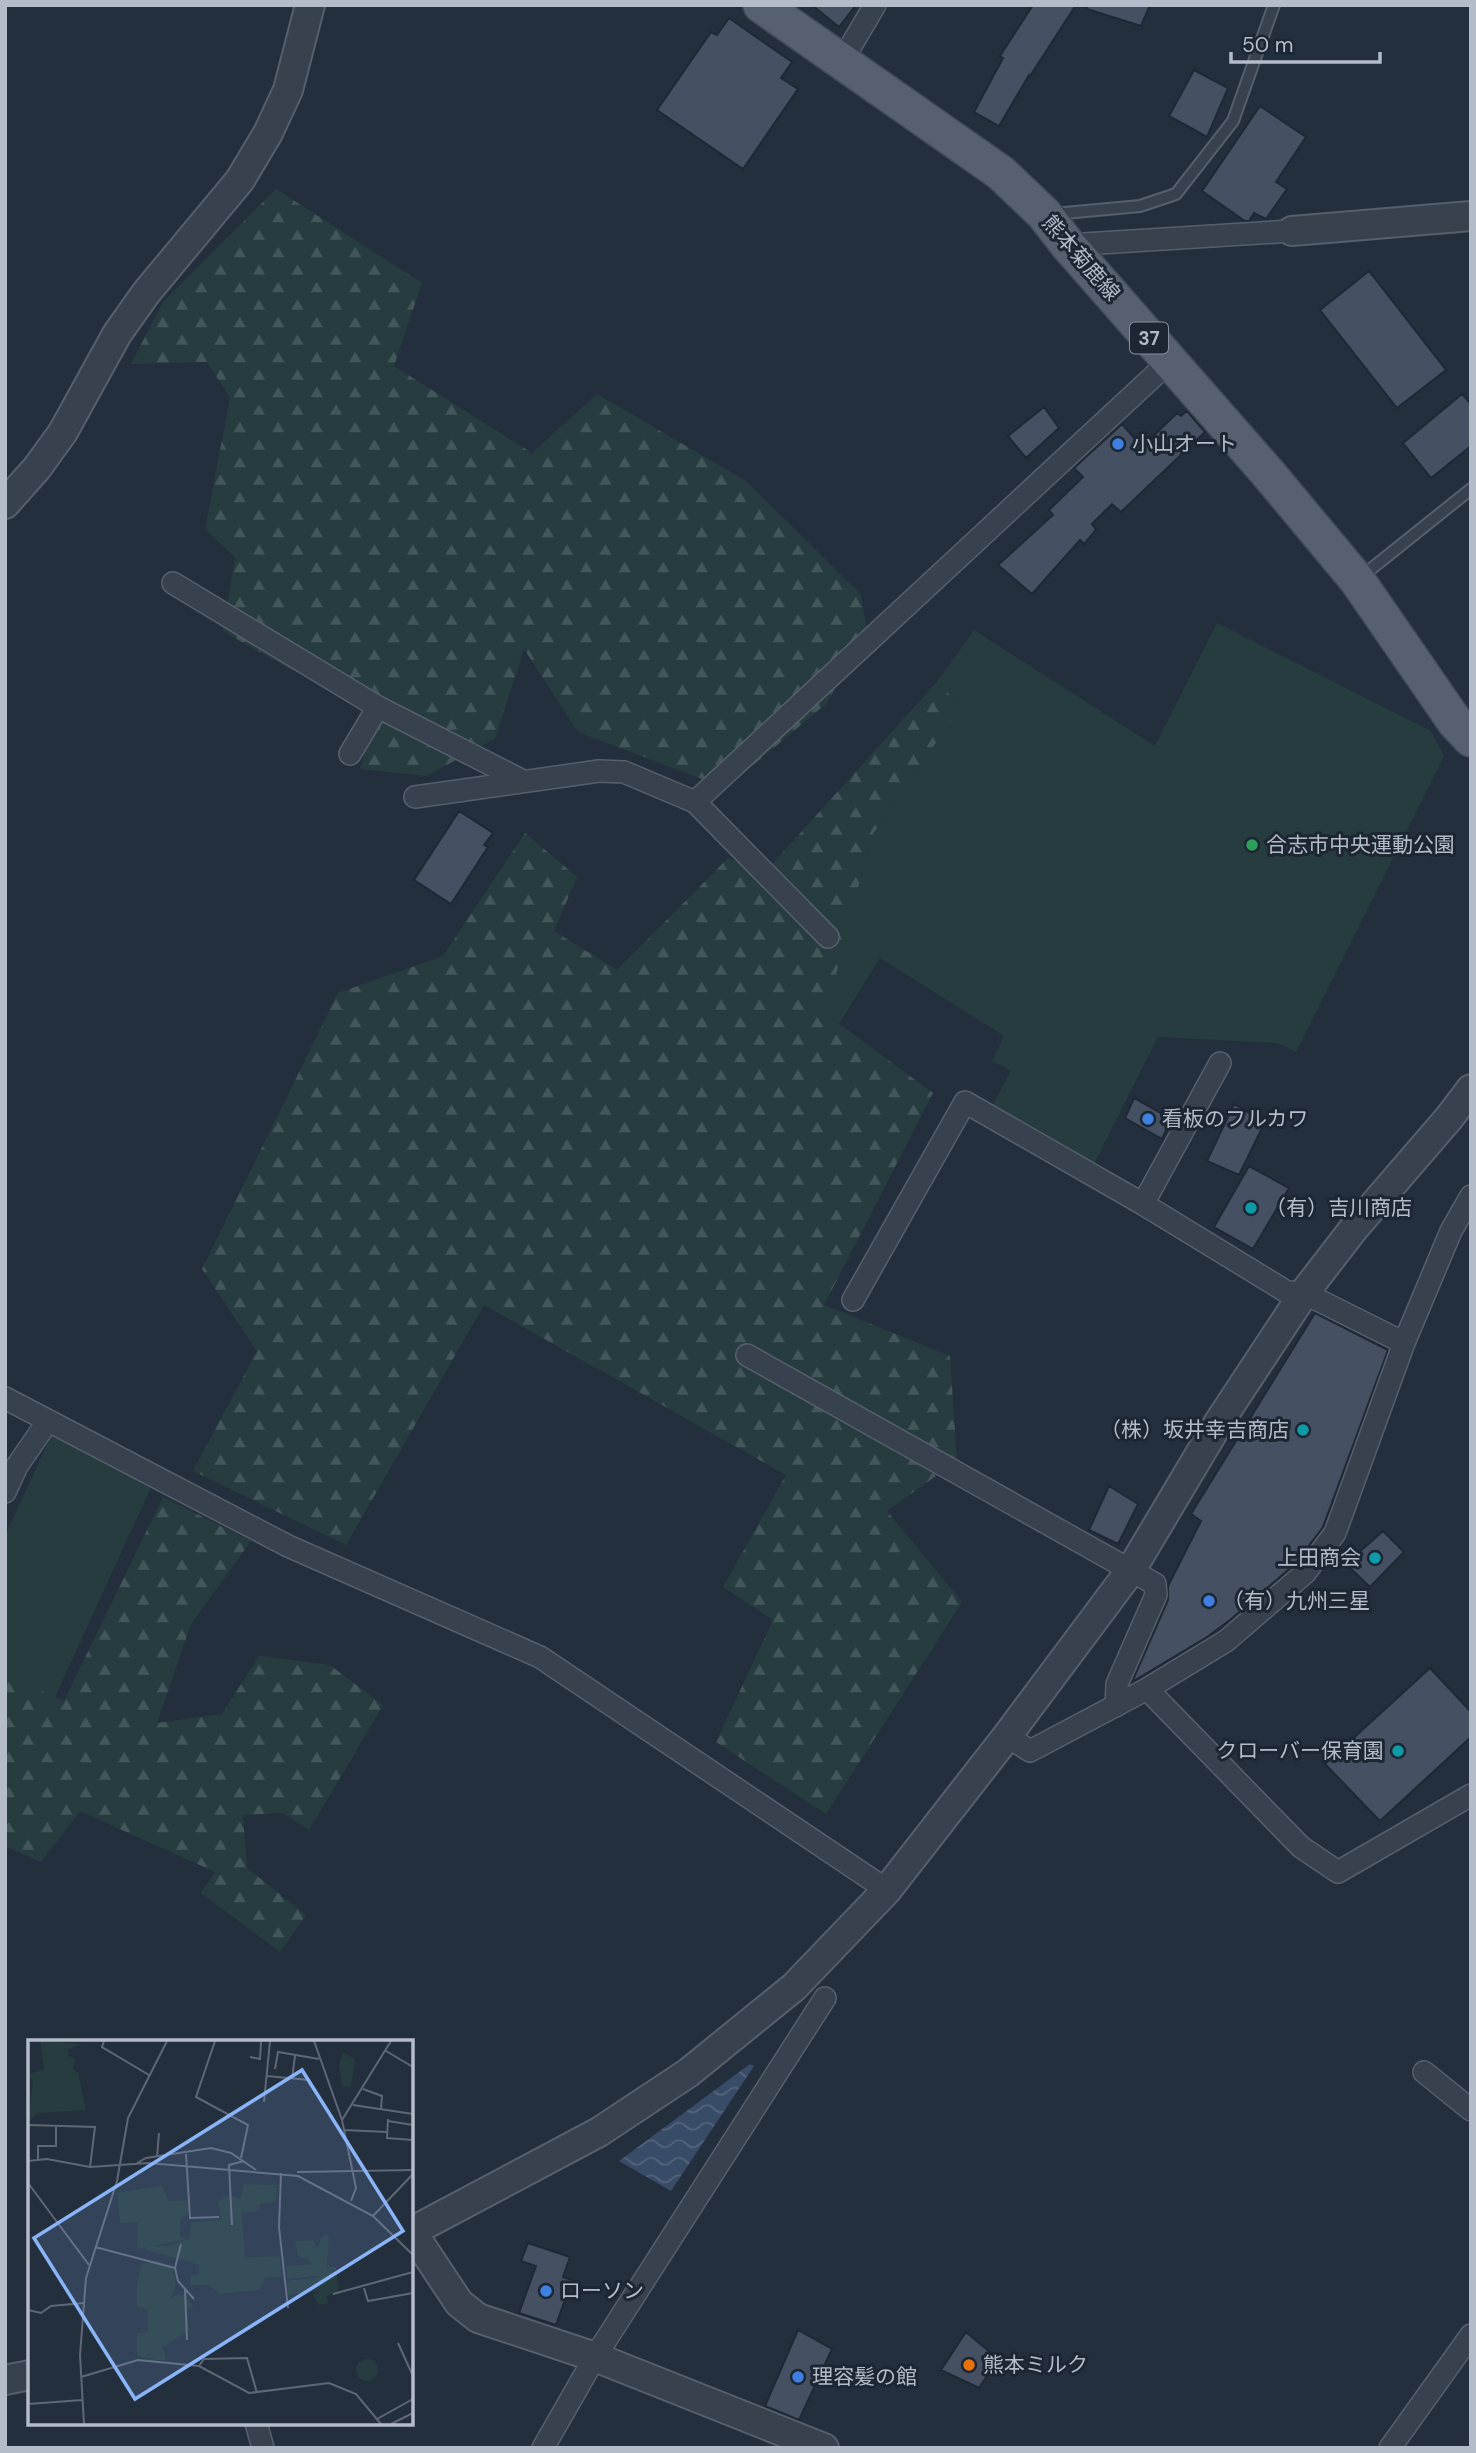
<svg xmlns="http://www.w3.org/2000/svg" width="1476" height="2453" viewBox="0 0 1476 2453" font-family="'DM Sans','Noto Sans JP',sans-serif">
  <style>
    .green { fill: #263c3f }
    .forest { fill: url(#forest-firs) }
    .water { fill: url(#water-waves) }
    .building { fill: #455162; stroke: #1f2835; stroke-width: 2 }
    .lines { fill: none; stroke-linecap: round; stroke-linejoin: round }
    .service-casing { stroke: #565f6c; stroke-width: 14 }
    .minor-casing { stroke: #565f6c; stroke-width: 24 }
    .tertiary-casing { stroke: #565f6c; stroke-width: 32 }
    .primary-casing { stroke: #414a57; stroke-width: 38 }
    .service { stroke: #38414e; stroke-width: 10 }
    .minor { stroke: #38414e; stroke-width: 21 }
    .tertiary { stroke: #38414e; stroke-width: 28 }
    .primary { stroke: #56606e; stroke-width: 35 }
    .shop-dot { fill: #3f7fe0; stroke: #1d2633; stroke-width: 2.5 }
    .leisure-dot { fill: #2e9e5b; stroke: #1d2633; stroke-width: 2.5 }
    .culture-dot { fill: #0f9aa8; stroke: #1d2633; stroke-width: 2.5 }
    .food-dot { fill: #e8710a; stroke: #1d2633; stroke-width: 2.5 }
    .labels { text-anchor: middle; stroke-width: 6; stroke-linejoin: round; paint-order: stroke }
    .shield { fill: #1d2633; stroke: #878f9c; stroke-width: 2 }
    .shield-label { font-size: 19px; font-weight: bold; fill: #b4bcc9 }
    .street-label { font-size: 21px; fill: #b4bcc9; stroke: #1d2633 }
    .poi-label { font-size: 21px; fill: #b4bcc9; stroke: #1d2633; text-anchor: start }
    .inset-road { fill: none; stroke: #5e6776; stroke-width: 2 }
    .view { fill: #8ab4f8; fill-opacity: 0.15; stroke: #8ab4f8; stroke-width: 3.5 }
    .inset-edge { fill: none; stroke: #b4bcc9; stroke-width: 3.5 }
  </style>
  <defs>
    <pattern id="forest-firs" width="22" height="20" patternUnits="userSpaceOnUse" patternTransform="scale(1.75)"><rect width="22" height="20" fill="#263c3f"/><path d="M5 1l3.5 6h-7zM16 11l3.5 6h-7z" fill="#435659"/></pattern>
    <pattern id="water-waves" width="16" height="10" patternUnits="userSpaceOnUse" patternTransform="scale(1.75)"><rect width="16" height="10" fill="#394c67"/><path d="M0 5q4-4 8 0t8 0" fill="none" stroke="#53647b"/></pattern>
  </defs>
  <rect width="100%" height="100%" fill="#242f3e"/>
  <path class="green" d="M1217,623L1431,731L1444,756L1296,1052L1277,1043L1158,1037L1093,1166L992,1106L1011,1071L992,1061L1004,1036L880,958L839,1024L825,1014L871,837L962,705L936,683L974,630L1155,746Z
    M51,1436L153,1483L51,1706L5,1685V1536Z"/>
  <path class="forest" d="M276,189L422,283L394,366L532,453L597,394L746,481L861,595L867,630L827,703L726,788L578,732L524,649L495,739L426,776L360,769L377,708L359,683L291,670L223,631L235,557L205,529L230,398L207,362L131,364L163,302Z
    M936,683L962,705L871,837L826,1014L933,1093L824,1305L950,1356L957,1461L887,1511L962,1602L826,1814L716,1742L773,1620L723,1587L786,1475L484,1305L346,1545L193,1471L257,1351L202,1269L338,993L443,956L525,833L577,877L554,931L617,970L728,858L764,873Z
    M163,1497L251,1541L191,1624L157,1723L222,1714L259,1656L330,1665L383,1705L309,1830L283,1813L243,1815L247,1868L306,1915L280,1952L201,1893L215,1872L80,1811L41,1862L5,1846V1674L64,1701Z"/>
  <path class="water" d="M750,2064L754,2066L671,2191L619,2161Z"/>
  <path class="building" d="M812,5H856L839,27Z
    M1033,5H1076L1030,76L1029,75L999,126L974,112L1003,58L1000,56Z
    M1087,5H1150L1141,26L1087,9Z
    M729,18L792,62L781,78L798,89L743,169L657,110L711,32L717,35Z
    M1194,70L1228,88L1207,137L1169,116Z
    M1260,106L1306,137L1276,182L1287,189L1266,219L1254,213L1249,221H1245L1202,191Z
    M1369,271L1446,370L1397,408L1320,310Z
    M1462,394L1471,404V446L1431,478L1403,443Z
    M1044,407L1059,428L1026,458L1008,436Z
    M1187,411L1205,432L1121,512L1112,504L1092,524L1096,530L1084,544L1080,540L1032,594L998,565L1053,515L1049,510L1083,477L1074,468L1122,424L1142,447L1177,413L1181,416Z
    M459,811L493,833L484,845L488,847L451,904L414,880Z
    M1134,1098L1171,1119L1162,1139L1125,1118Z
    M1234,1104L1265,1122L1239,1175L1207,1161Z
    M1249,1166L1289,1188L1253,1249L1214,1227Z
    M1315,1313L1388,1350L1323,1527L1295,1564L1230,1620L1207,1637L1132,1682L1168,1600V1586L1201,1521L1191,1514Z
    M1109,1486L1138,1504L1118,1544L1089,1530Z
    M1383,1531L1404,1552L1370,1587L1346,1564Z
    M1430,1668L1471,1712V1737L1380,1821L1325,1764Z
    M528,2243L570,2257L563,2277L572,2280L556,2325L519,2313L536,2266L521,2261Z
    M798,2330L832,2349L799,2420L765,2406Z
    M966,2332L998,2359L979,2388L941,2370Z"/>
  <g class="lines">
    <defs>
      <path id="service" d="M1054,214L1140,206L1176,194L1233,121L1274,5
        M1361,577L1471,489"/>
      <path id="minor" d="M842,61L875,5
        M1068,245L1292,231
        M173,583L378,707L523,781
        M350,754L378,707
        M415,797L599,771L624,772L695,802L1170,361
        M695,802L828,937
        M1143,1204L1220,1063
        M853,1300L965,1102L1143,1204L1287,1292L1304,1293L1404,1343
        M747,1355L1155,1584L1156,1595L1117,1684L1116,1706
        M5,1398L288,1546L540,1657L887,1890
        M5,1492L17,1466L48,1421
        M1147,1689L1301,1847L1338,1872L1471,1795
        M1007,1736L1030,1751L1147,1689L1226,1641L1305,1573L1335,1533L1404,1343L1451,1231L1471,1196
        M1424,2072L1471,2110
        M256,2423L263,2448
        M543,2448L595,2357L825,1998
        M1390,2448L1471,2335"/>
      <path id="tertiary" d="M1292,231L1471,216
        M5,504L37,468L63,432L117,334L146,293L240,180L268,133L288,90L310,5
        M411,2232L599,2132L688,2073L794,1987L887,1890L1007,1736L1131,1570L1219,1422L1304,1293L1355,1227L1449,1118L1471,1089
        M412,2232L459,2303L478,2318L595,2357L824,2448
        M5,2380L30,2375"/>
      <path id="primary" d="M761,5L1001,173L1044,214L1068,245L1267,472L1357,580L1455,722L1471,739"/>
    </defs>
    <use href="#service" class="service-casing"/>
    <use href="#minor" class="minor-casing"/>
    <use href="#tertiary" class="tertiary-casing"/>
    <use href="#primary" class="primary-casing"/>
    <use href="#service" class="service"/>
    <use href="#minor" class="minor"/>
    <use href="#tertiary" class="tertiary"/>
    <use href="#primary" class="primary"/>
  </g>
  <g class="shop-dot">
    <circle cx="1118" cy="444" r="7"/>
    <circle cx="1148" cy="1119" r="7"/>
    <circle cx="1209" cy="1601" r="7"/>
    <circle cx="546" cy="2291" r="7"/>
    <circle cx="798" cy="2377" r="7"/>
  </g>
  <circle class="leisure-dot" cx="1252" cy="845" r="7"/>
  <g class="culture-dot">
    <circle cx="1251" cy="1208" r="7"/>
    <circle cx="1303" cy="1430" r="7"/>
    <circle cx="1375" cy="1558" r="7"/>
    <circle cx="1398" cy="1751" r="7"/>
  </g>
  <circle class="food-dot" cx="969" cy="2365" r="7"/>
  <g class="labels">
    <rect class="shield" x="1130" y="322.5" width="38" height="31" rx="5"/>
    <g class="shield-label">
      <text x="1149" y="345">37</text>
    </g>
    <g class="street-label">
      <text transform="translate(1081 258) rotate(49)" y="7">熊本菊鹿線</text>
    </g>
    <g class="poi-label">
      <text x="1132" y="451">小山オート</text>
      <text x="1266" y="852">合志市中央運動公園</text>
      <text x="1162" y="1126">看板のフルカワ</text>
      <text x="1265" y="1215">（有）吉川商店</text>
      <text x="1289" y="1437" text-anchor="end">（株）坂井幸吉商店</text>
      <text x="1361" y="1565" text-anchor="end">上田商会</text>
      <text x="1223" y="1608">（有）九州三星</text>
      <text x="1384" y="1758" text-anchor="end">クローバー保育園</text>
      <text x="560" y="2298">ローソン</text>
      <text x="983" y="2372">熊本ミルク</text>
      <text x="812" y="2384">理容髪の館</text>
    </g>
  </g>
  <g transform="translate(28 2040)">
    <rect width="385" height="385" fill="#242f3e"/>
    <path d="M315,12L327,19L323,47L314,46L311,25ZM134,145L141,161L160,160V175L152,179V197L161,199L109,209L110,182L92,183L89,153ZM290,237L292,251L260,255L259,241ZM328 330a11 11 0 1 1 22 0a11 11 0 1 1-22 0Z" fill="#263c3f"/>
    <path d="M12,1L53,4L40,10V16L48,19L45,29L50,32L58,70L10,73L0,82L5,42L0,34L16,30ZM216,144L249,145L248,162L232,164L231,171L214,173L217,217L252,216L254,237L237,238L232,250L192,254L181,245H162L163,236L171,235V225L118,210V206H139L161,199L163,182L193,180L190,162L201,155L212,159ZM295,195H301L299,226L308,227L311,251L298,256L301,263L290,265L285,254L291,253L288,236L259,239L258,226L284,224L279,218L270,217L267,201L286,200L289,208ZM127,220L144,226L148,246L143,257L154,254L166,267L159,269L161,291L135,307L138,320H129L109,316V293L120,291V270L109,267V244L113,224Z" fill="#263c3f"/>
    <path class="inset-road" d="M76,1L74,7L121,35M187,1L168,57L220,85L213,118M286,1L314,80L328,148L323,161M358,11L385,27M222,17L232,19L233,2M247,29L250,12L291,19M239,36L281,40M264,39L267,16M335,49L354,56L353,69M236,62L242,1M325,65L385,74M360,79L359,98L385,100M314,80L363,1M360,81L385,85M0,85L67,87L62,127M316,90L359,92M158,114L162,178L191,177M129,117L131,93M10,120V106H28V87M0,121L19,119L62,127L120,123L270,136L345,176L385,215M109,123L118,118L183,108L203,113L228,130M269,132L385,130M253,133L251,187L260,268M0,143L61,225M345,176L385,134M204,185L201,125L216,121M67,207L147,228L150,241L166,259M147,228L153,204M336,248L340,261L385,253M157,249L159,300M305,254L385,232M0,270L13,273L23,266L56,263M370,303L385,336M171,326L176,319L219,318L229,353M53,337L110,320L171,326L221,353L301,343L328,354L353,384M0,364L55,360M349,379L385,359M56,384L52,315L58,238L89,141L100,78L139,1M363,384L385,373"/>
    <path class="view" d="M274,30L375,191L107,359L6,198Z"/>
    <rect width="385" height="385" class="inset-edge"/>
  </g>
  <rect width="1476" height="2453" fill="none" stroke="#b4bcc9" stroke-width="14"/>
  <path d="M1231 52v10h149v-10" fill="none" stroke="#b4bcc9" stroke-width="3.5"/>
  <text x="1242" y="52" font-size="21" fill="#b4bcc9" stroke="#1d2633" stroke-width="5" paint-order="stroke">50 m</text>
</svg>
